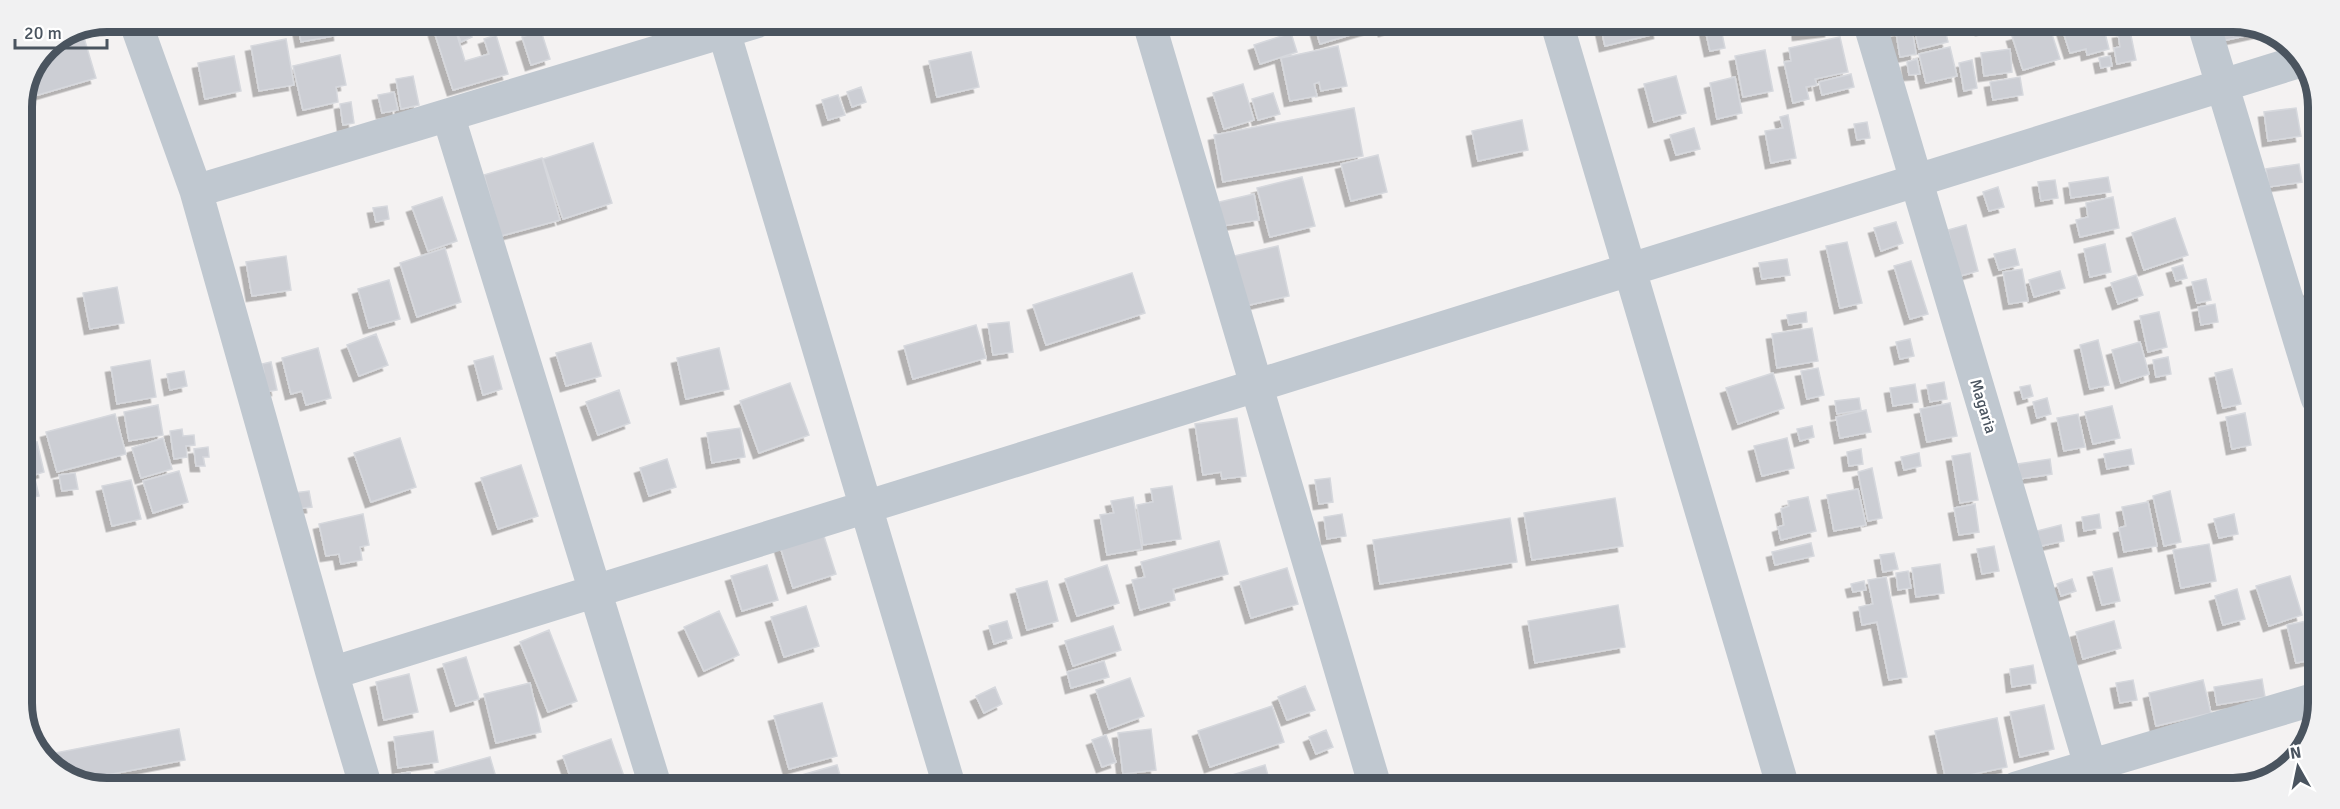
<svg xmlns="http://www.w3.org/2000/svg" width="2340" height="809" viewBox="0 0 2340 809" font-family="Signika,sans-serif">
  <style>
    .building { fill: #ccced4; stroke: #d6d8dd; stroke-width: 1.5; filter: url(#shadow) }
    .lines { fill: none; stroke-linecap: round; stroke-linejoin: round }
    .street { stroke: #c0c8d0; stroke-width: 33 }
    .labels { text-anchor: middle; stroke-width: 5; stroke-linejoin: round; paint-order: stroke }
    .street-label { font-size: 16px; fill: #4a545f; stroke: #fff }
    .rim { fill: none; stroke: #4a545f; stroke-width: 8 }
  </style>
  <defs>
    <filter id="shadow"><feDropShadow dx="-5.5" dy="5.5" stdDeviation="0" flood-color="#0004"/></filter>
  </defs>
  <rect width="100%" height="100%" fill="#f4f2f2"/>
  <path class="building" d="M297,21H337L339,35L301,42Z
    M1314,23L1369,24L1370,29L1320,44Z
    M1382,24H1406L1384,31Z
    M1600,24H1657L1659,33L1605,46Z
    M1704,24H1720L1725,48L1710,51Z
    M1797,24L1829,25L1830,31L1798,35Z
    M454,25L465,61L489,54L484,39L496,35L508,74L453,90L434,31Z
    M468,25L472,37L461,42L456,30Z
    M1913,25H1944L1948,42L1919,49Z
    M1980,25H2000L1981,30Z
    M2049,25L2060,59L2023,70L2012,36Z
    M2061,25H2103L2109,49L2087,55L2086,49L2070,53Z
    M2235,25H2261L2263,32L2217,42L2214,32Z
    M1912,29L1916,54L1900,57L1896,32Z
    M82,31L96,78L31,97L28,87L46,46Z
    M541,31L550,59L531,65L522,37Z
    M2130,31L2136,60L2117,64L2114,48L2120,47L2118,33Z
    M1291,33L1297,52L1260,64L1254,45Z
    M1840,37L1848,72L1815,79L1817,85L1806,87L1809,99L1793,103L1784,62L1791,61L1789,48Z
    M286,39L294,85L259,91L251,46Z
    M1338,46L1347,86L1321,91L1319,82L1314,84L1317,96L1290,101L1281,58Z
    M1950,47L1957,76L1926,83L1919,54Z
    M2010,49L2012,72L1984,76L1981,53Z
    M1765,50L1773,91L1743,97L1735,56Z
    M971,52L979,87L937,97L929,61Z
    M340,55L346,85L336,87L338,102L303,110L293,66Z
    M234,56L241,91L205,99L198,63Z
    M2110,56L2112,66L2101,68L2099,58Z
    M1917,59L1920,74L1909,75L1907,62Z
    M1972,60L1977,88L1964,91L1959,63Z
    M1851,74L1854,87L1822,95L1819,82Z
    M413,76L419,105L401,109L396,79Z
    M1676,76L1686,113L1654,122L1644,84Z
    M1735,77L1742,113L1717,119L1710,83Z
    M2020,77L2023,95L1993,100L1990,82Z
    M1243,84L1254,120L1224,129L1213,93Z
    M861,87L866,102L852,107L847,92Z
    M394,92L398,110L382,113L378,95Z
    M1273,93L1280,114L1258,120L1252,99Z
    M838,95L845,115L828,120L822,100Z
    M351,102L354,123L343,125L340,104Z
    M1354,108L1363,156L1223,182L1214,135Z
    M2296,108L2301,136L2268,141L2264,112Z
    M1788,115L1796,158L1771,163L1765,131L1783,128L1780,117Z
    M1522,120L1528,150L1478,161L1472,131Z
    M21,122H24L29,149L21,150Z
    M1867,122L1870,138L1857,140L1854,124Z
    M1694,128L1700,149L1676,155L1670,135Z
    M593,143L612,203L563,219L543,159Z
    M1378,155L1387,192L1351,201L1341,164Z
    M542,158L560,220L501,236L484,175Z
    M2299,164L2302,182L2269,187L2266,169Z
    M1302,177L1315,226L1270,237L1257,188Z
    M2108,177L2111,192L2071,198L2069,183Z
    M2055,180L2058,198L2041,201L2038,182Z
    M1998,187L2004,207L1989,211L1983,192Z
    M1254,194L1259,220L1223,226L1219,202Z
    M442,197L457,241L428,251L412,207Z
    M2113,197L2119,228L2080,237L2076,220L2088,217L2086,203Z
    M387,206L389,219L376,222L373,208Z
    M2175,218L2188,255L2144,270L2132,233Z
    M1896,222L1903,243L1881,251L1874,228Z
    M1966,225L1978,271L1960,276L1948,230Z
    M1847,242L1862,303L1840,308L1826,246Z
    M2105,244L2111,272L2090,277L2084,249Z
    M1278,246L1289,296L1245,306L1234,256Z
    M445,248L461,302L417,317L400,263Z
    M2015,249L2019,265L1999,270L1994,254Z
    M286,256L291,290L252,296L246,262Z
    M1787,259L1790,275L1762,279L1759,263Z
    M1911,261L1928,314L1910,319L1894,266Z
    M2183,265L2187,278L2176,281L2172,268Z
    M2022,269L2028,301L2009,304L2003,272Z
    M2060,271L2065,288L2034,297L2029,280Z
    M1132,273L1145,313L1046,345L1033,305Z
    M2136,275L2143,295L2118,304L2111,283Z
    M2206,279L2211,300L2197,303L2192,282Z
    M389,280L400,319L369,328L358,289Z
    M117,287L124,323L90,329L83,293Z
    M2318,289L2317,311L2310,312L2306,291Z
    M2215,304L2218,322L2201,325L2198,307Z
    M1806,312L1807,322L1789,325L1787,315Z
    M2159,312L2167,347L2148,352L2140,316Z
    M1009,322L1013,352L993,355L988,324Z
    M976,325L986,358L913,379L904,346Z
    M1812,328L1818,361L1777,368L1772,334Z
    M376,334L388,365L359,376L347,345Z
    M1910,339L1914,356L1900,359L1896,342Z
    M2098,340L2109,385L2090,389L2080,345Z
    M2140,342L2149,374L2121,383L2112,350Z
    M591,343L601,376L566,386L556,353Z
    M318,348L331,398L306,405L302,391L291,394L282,358Z
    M719,348L729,389L686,399L677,358Z
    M493,356L502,389L483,395L474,361Z
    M2168,357L2171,374L2156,377L2153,360Z
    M150,360L156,397L117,404L111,367Z
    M271,362L277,390L261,393L264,372L262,364Z
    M1818,368L1824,395L1807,399L1801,371Z
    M2232,369L2241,404L2223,408L2215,373Z
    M184,371L187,386L170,390L167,374Z
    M1773,373L1784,408L1738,424L1726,388Z
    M1944,382L1947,399L1930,402L1927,385Z
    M790,383L809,435L759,453L740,401Z
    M1915,384L1918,402L1893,406L1890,388Z
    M2030,385L2033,396L2023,399L2020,387Z
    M619,390L630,423L598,435L586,402Z
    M1859,398L1861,410L1837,414L1835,401Z
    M2047,398L2051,414L2037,418L2033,402Z
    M1950,403L1957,436L1927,442L1920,409Z
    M158,405L163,435L129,441L124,412Z
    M2112,406L2120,438L2093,444L2085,412Z
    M1866,410L1871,432L1840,438L1836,417Z
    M2245,413L2251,445L2232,449L2226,417Z
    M115,414L126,454L57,472L46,432Z
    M2078,414L2085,447L2064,451L2057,418Z
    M1237,418L1246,476L1222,479L1221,472L1203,475L1195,424Z
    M1812,426L1814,437L1800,441L1797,429Z
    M740,428L745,457L712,463L707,433Z
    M182,429L183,436L194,435L195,445L186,446L187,457L174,459L170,431Z
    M163,438L172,469L141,478L132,448Z
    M400,438L416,487L371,502L354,453Z
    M1787,438L1794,468L1762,476L1754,446Z
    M37,442L44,472L34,475L39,496L21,500V446Z
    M208,447L209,457H203L205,466H196L194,449Z
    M1861,449L1863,464L1849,466L1847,452Z
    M2131,449L2134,464L2107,469L2104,454Z
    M1919,453L1921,466L1904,470L1901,457Z
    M1970,453L1978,500L1960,503L1952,456Z
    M667,459L676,487L649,496L640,468Z
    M2050,459L2052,474L2020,479L2018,464Z
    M521,465L538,516L498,529L481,478Z
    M1872,468L1882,518L1868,521L1858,472Z
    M179,471L188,502L153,513L143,481Z
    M75,473L78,489L62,491L59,475Z
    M1330,478L1333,502L1319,504L1315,480Z
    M131,480L141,519L112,526L102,486Z
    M1172,486L1181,539L1143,545L1137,505L1153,502L1151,489Z
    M1858,489L1866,525L1834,531L1827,495Z
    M309,491L312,507L297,509L294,493Z
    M2170,491L2181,542L2164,546L2153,496Z
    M1133,497L1142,549L1107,555L1100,515L1114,513L1111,501Z
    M1808,497L1816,531L1781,540L1778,527L1784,525L1781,509L1789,506L1788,501Z
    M1615,498L1623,546L1532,560L1524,513Z
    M2148,502L2157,546L2124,552L2119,528L2126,526L2122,507Z
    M1975,504L1979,532L1959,535L1954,508Z
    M363,514L369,545L360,547L362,560L341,564L339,554L326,556L319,524Z
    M1342,514L1346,536L1327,539L1324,517Z
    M2099,514L2101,528L2084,531L2082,517Z
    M2234,514L2238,534L2219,538L2214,519Z
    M1510,518L1517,562L1380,584L1373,540Z
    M2061,525L2064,541L2041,546L2037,531Z
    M822,530L836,574L793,588L779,543Z
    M1219,541L1228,574L1173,589L1175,600L1140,610L1132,580L1145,577L1141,562Z
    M1811,543L1814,556L1775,565L1772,552Z
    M2209,544L2216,581L2181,588L2173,550Z
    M1994,546L1999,571L1982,574L1977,549Z
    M1894,553L1898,569L1883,572L1880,555Z
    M1940,564L1944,593L1916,597L1912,568Z
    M767,565L778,600L742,611L731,576Z
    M1107,565L1119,603L1077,616L1065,579Z
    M1287,568L1298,604L1251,618L1240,582Z
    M2112,568L2120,601L2102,605L2093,572Z
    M1908,571L1911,588L1898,590L1896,573Z
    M2290,576L2302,615L2269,626L2256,586Z
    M1886,577L1907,677L1889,680L1877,622L1862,625L1859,607L1873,604L1868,580Z
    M2072,579L2076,591L2061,596L2057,584Z
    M1047,581L1058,621L1027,630L1016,589Z
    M1864,581L1866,590L1853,592L1851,584Z
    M2237,589L2245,619L2223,625L2215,596Z
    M1618,605L1625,647L1535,663L1528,621Z
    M806,606L819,646L784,657L771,617Z
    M719,611L739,655L704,671L684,627Z
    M1007,621L1012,638L994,644L989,626Z
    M2114,621L2121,648L2083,659L2076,632Z
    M2307,621L2315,659L2296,663L2287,625Z
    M1113,626L1121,650L1073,666L1065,641Z
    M549,630L577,701L548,712L520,642Z
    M466,657L479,699L456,706L443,664Z
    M1104,661L1109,677L1071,688L1067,672Z
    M2033,665L2036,683L2012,687L2010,669Z
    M409,674L418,712L384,720L376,682Z
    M1130,678L1144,716L1109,729L1096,690Z
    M2262,679L2265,697L2217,705L2214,687Z
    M2133,680L2137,700L2120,703L2116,683Z
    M2203,680L2211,713L2156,726L2149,693Z
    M530,683L541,732L496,743L484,694Z
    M1305,686L1315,710L1287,720L1278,697Z
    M995,687L1002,704L984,713L976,696Z
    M822,703L837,756L789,769L774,716Z
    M2044,705L2054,749L2020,757L2010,712Z
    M1272,706L1284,742L1210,767L1198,731Z
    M1997,718L2007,767L1946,780L1935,731Z
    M179,729L185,760L76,781L58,769L55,753Z
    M1151,729L1156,770L1123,774L1118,733Z
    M1326,730L1333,747L1316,754L1309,737Z
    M433,731L438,762L398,768L394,737Z
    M1106,735L1116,762L1102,767L1092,740Z
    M611,739L627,785H573L563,756Z
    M490,757L498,784H439L435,772Z
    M837,765L843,785H800L798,776Z
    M1265,765L1271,786H1232L1229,776Z
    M410,772L412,784H389L387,776Z
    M1180,780L1181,786H1152V783Z"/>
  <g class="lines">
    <path class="street" d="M135,21L196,191L332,673L365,784
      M721,22L949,785
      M1149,23L1375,786
      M1557,24L1783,787
      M1870,25L2097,788
      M2204,25L2317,398
      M448,115L655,785
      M196,191L756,22
      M332,673L2304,60
      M2016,788L2315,699"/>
  </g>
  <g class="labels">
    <g class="street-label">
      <text transform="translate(1984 406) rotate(73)" y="6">Magaria</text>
    </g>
  </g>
  <path d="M0 0H2340V809H0ZM107 32H2233A75 75 0 0 1 2308 107V703A75 75 0 0 1 2233 778H107A75 75 0 0 1 32 703V107A75 75 0 0 1 107 32Z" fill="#f1f1f2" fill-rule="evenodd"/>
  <path class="rim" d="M107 32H2233A75 75 0 0 1 2308 107V703A75 75 0 0 1 2233 778H107A75 75 0 0 1 32 703V107A75 75 0 0 1 107 32Z"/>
  <g transform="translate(2298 767) rotate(351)" stroke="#ffffff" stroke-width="4.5" paint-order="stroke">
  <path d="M0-4.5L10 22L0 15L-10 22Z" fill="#4a545f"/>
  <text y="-9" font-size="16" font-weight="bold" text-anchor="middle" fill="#4a545f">N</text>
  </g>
  <path d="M15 39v9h92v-9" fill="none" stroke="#4a545f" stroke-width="3"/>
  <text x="24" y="39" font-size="18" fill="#4a545f" stroke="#ffffff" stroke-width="4.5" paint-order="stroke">20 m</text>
</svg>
